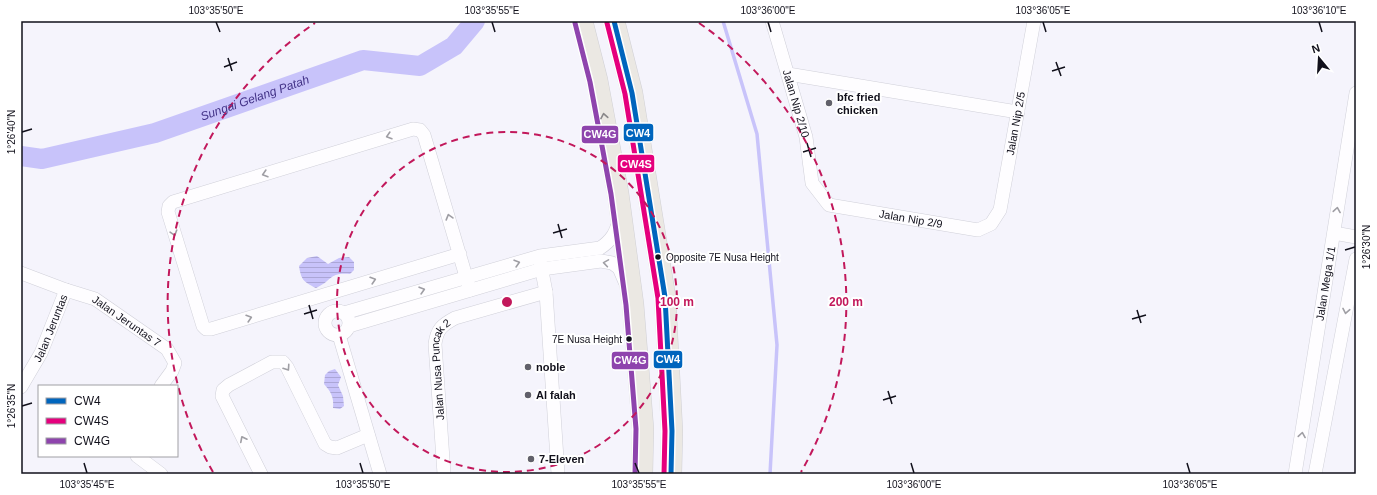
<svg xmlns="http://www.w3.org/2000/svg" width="1377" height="495" viewBox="0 0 1377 495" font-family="Helvetica,sans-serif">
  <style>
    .water { fill: url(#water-rules) }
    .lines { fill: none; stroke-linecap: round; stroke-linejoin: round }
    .stream { stroke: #c8c3fa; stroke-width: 3.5 }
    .river { stroke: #c8c3fa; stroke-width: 20 }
    .minor-casing { stroke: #d0d0d9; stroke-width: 14 }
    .primary-casing { stroke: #d0d0d5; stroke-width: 22 }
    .minor { stroke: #fefdff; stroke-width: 13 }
    .primary { stroke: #ebe8e3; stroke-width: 21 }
    .bus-1-casing { stroke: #fff; stroke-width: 8 }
    .bus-2-casing { stroke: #fff; stroke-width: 8 }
    .bus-3-casing { stroke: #fff; stroke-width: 8 }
    .bus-1 { stroke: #0065bd; stroke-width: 5 }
    .bus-2 { stroke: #e5007d; stroke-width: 5 }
    .bus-3 { stroke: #8e44ad; stroke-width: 5 }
    .oneway { stroke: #898789 }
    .oneway2 { stroke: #9f9ea4 }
    .ticks { fill: none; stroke: #11101b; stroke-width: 1.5 }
    .ring { fill: none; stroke: #c2185b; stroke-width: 2; stroke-dasharray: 7 5 }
    .poi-dot { fill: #61606a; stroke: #fff; stroke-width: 1.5 }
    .bus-dot { fill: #11101b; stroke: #fff; stroke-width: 1.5 }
    .labels { text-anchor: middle; stroke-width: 4; stroke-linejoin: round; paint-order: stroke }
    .bus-label { font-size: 10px; fill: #11101b; stroke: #fff; text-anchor: start }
    .poi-label { font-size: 11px; font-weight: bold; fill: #11101b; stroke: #fff; text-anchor: start }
    .street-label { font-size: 11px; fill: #11101b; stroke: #fff }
    .water-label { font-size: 12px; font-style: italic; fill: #423287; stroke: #fff }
    .centre { fill: #c2185b; stroke: #fff; stroke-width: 2 }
    .ring-label { font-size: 12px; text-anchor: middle; font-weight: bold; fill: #c2185b; stroke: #fff; stroke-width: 4; stroke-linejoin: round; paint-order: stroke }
    .line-badge { stroke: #fff; stroke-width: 1.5 }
    .badge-label { font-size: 11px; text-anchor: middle; font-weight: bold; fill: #fff }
    .neatline { fill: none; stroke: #11101b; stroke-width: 1.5 }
    .ticks-label { font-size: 10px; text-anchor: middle; fill: #11101b }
  </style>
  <defs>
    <pattern id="water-rules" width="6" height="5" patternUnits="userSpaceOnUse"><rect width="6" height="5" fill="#c8c3fa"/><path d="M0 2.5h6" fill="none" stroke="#aba6d6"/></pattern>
  </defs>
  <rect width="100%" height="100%" fill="#f5f4fc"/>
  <path class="water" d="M317,256L328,264L339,258L349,257L354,262V270L350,274C329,272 332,281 316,288C303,282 301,279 299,266L307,258Z
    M335,369L341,377L338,385L343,396L344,406L340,409L333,408C334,397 331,392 324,384L325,375L329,371Z"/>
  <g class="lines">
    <path class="stream" d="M723,21L757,134L777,345L770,474"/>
    <path class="river" id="s1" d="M21,156L42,159L155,133L363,60L420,66L454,46L475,21"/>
    <defs>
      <g id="minor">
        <path id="s2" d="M772,21L806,137L812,183L829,205L978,230L991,224L1000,210L1034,21"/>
        <path d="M788,74L1018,112"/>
        <path d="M1334,233L1356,237"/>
        <path d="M460,254L211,329H206L203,326L168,212L169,206L173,202L413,129L420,130L424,135L470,290"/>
        <path d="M540,261L546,292L558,474"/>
        <path id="s3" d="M21,273L66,290L95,299L167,349L175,363L172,371L161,386"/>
        <circle cx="337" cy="323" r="12"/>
        <path d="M344,313L540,256L600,248C611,241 616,233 619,220"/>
        <path d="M349,326L542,269L601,261L612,263L619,268L625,282"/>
        <path d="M339,335L380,474"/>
        <path id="s4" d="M21,387L41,353L66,290"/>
        <path d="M137,456L161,474"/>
        <path d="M261,474L222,396L223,390L229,385L272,362H283L287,367L325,444L330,447L337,448L368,435"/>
        <path id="s5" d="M444,474L435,344C437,329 442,325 455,318L546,292"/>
        <path id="s6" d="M1295,474L1356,93"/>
        <path d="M1315,474L1356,259"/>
      </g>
      <path id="primary" d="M582,21L597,80L618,193L633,304L643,429L642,474
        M614,21L632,93L665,297L672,431L671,474"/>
    </defs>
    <use href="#minor" class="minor-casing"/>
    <use href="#primary" class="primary-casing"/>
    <use href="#minor" class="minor"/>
    <use href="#primary" class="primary"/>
    <defs>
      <path id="bus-1" d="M614,21L632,93L665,297L672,431L671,474"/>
      <path id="bus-2" d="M607,23L625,94L658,298L665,431L664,474"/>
      <path id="bus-3" d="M575,23L590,82L611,194L626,305L636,429L635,474"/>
    </defs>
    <use href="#bus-1" class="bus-1-casing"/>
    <use href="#bus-2" class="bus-2-casing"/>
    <use href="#bus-3" class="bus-3-casing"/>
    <use href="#bus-1" class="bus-1"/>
    <use href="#bus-2" class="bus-2"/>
    <use href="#bus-3" class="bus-3"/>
  </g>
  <defs><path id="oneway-chevron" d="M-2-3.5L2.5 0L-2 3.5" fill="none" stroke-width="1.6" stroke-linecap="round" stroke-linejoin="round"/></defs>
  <use class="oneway" href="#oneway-chevron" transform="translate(604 116) rotate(-100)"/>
  <g class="oneway2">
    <use href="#oneway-chevron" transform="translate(389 136) rotate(163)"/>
    <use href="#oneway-chevron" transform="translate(265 174) rotate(163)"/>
    <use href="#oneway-chevron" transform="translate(1337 210) rotate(-81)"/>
    <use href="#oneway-chevron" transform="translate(449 217) rotate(-106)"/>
    <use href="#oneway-chevron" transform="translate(174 233) rotate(73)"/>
    <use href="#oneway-chevron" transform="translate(517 263) rotate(-16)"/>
    <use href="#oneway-chevron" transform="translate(606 263) rotate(-171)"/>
    <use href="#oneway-chevron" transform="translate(373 280) rotate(-17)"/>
    <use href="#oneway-chevron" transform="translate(422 290) rotate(-16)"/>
    <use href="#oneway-chevron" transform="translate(1346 311) rotate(101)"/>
    <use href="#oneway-chevron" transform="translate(249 318) rotate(-17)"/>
    <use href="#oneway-chevron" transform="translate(287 368) rotate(56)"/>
    <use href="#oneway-chevron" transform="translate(1302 435) rotate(-81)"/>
    <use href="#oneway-chevron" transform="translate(243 439) rotate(-117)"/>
  </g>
  <path class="ticks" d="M216,22L220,32M492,22L495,32M768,22L771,32M1043,22L1046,32M1319,22L1322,32M228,58L232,71M1056,62L1061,76M224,67L237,62M1052,71L1065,67M22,132L32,129M807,143L811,157M803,152L816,148M558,224L562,238M553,233L567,229M1345,250L1355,247M309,305L313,319M1137,310L1141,323M304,314L317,310M1132,319L1146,315M888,391L892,404M883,400L896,396M22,406L32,403M84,463L87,473M360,463L363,473M635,463L639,473M911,463L914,473M1187,463L1190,473"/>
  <g class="ring">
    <circle cx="507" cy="302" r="170"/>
    <path d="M213 472A339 339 0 0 1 315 23M699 23A339 339 0 0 1 801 472"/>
  </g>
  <g class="poi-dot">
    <circle cx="829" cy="103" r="4"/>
    <circle cx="528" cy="367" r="4"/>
    <circle cx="528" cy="395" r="4"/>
    <circle cx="531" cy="459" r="4"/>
  </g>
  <g class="bus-dot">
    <circle cx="658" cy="257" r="3.5"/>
    <circle cx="629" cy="339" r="3.5"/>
  </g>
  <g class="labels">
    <g class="bus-label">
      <text x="666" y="261">Opposite 7E Nusa Height</text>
      <text x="622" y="343" text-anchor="end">7E Nusa Height</text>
    </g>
    <g class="poi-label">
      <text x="837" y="101">bfc fried<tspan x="837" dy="13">chicken</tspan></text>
      <text x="536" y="371">noble</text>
      <text x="536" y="399">Al falah</text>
      <text x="539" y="463">7-Eleven</text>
    </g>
    <g class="street-label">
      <text dy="4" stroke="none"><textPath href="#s2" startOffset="86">Jalan Nip 2/10</textPath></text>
      <text dy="4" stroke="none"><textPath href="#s2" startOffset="465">Jalan Nip 2/5</textPath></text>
      <text dy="4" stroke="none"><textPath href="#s2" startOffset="278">Jalan Nip 2/9</textPath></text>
      <text dy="4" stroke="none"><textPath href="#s6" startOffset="193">Jalan Mega 1/1</textPath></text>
      <text dy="4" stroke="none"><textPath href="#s3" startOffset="117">Jalan Jeruntas 7</textPath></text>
      <text dy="4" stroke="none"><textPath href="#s4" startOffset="66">Jalan Jeruntas</textPath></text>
      <text dy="4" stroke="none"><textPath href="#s5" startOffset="106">Jalan Nusa Puncak 2</textPath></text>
    </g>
    <g class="water-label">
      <text dy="4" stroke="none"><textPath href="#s1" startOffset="243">Sungai Gelang Patah</textPath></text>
    </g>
  </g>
  <circle cx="507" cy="302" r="6" class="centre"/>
  <g class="ring-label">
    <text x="677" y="306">100 m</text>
    <text x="846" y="306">200 m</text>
  </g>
  <g class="line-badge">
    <rect x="623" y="123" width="31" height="19" rx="4" fill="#0065bd"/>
    <rect x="581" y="125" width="38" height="19" rx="4" fill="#8e44ad"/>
    <rect x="617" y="154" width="38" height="19" rx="4" fill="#e5007d"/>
    <rect x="653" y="350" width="30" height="19" rx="4" fill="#0065bd"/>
    <rect x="611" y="351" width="38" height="19" rx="4" fill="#8e44ad"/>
  </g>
  <g class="badge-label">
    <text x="638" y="137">CW4</text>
    <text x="600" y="138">CW4G</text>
    <text x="636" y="168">CW4S</text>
    <text x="668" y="363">CW4</text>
    <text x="630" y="364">CW4G</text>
  </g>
  <rect width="1377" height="495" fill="none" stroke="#ffffff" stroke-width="44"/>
  <rect x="38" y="385" width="140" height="72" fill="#ffffff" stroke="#a09fa4"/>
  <rect x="46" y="398" width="20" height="6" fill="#0065bd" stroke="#a09fa4"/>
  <text x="74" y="405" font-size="12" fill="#11101b">CW4</text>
  <rect x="46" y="418" width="20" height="6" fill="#e5007d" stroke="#a09fa4"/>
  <text x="74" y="425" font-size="12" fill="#11101b">CW4S</text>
  <rect x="46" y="438" width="20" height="6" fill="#8e44ad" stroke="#a09fa4"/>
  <text x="74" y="445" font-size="12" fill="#11101b">CW4G</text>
  <g transform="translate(1319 58) rotate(342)" stroke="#ffffff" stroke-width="3" paint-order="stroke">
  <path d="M0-3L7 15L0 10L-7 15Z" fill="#11101b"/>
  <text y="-6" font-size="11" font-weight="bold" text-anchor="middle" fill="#11101b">N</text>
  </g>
  <rect x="22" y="22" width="1333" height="451" class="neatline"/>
  <g class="ticks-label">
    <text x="216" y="14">103°35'50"E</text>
    <text x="492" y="14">103°35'55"E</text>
    <text x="768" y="14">103°36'00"E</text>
    <text x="1043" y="14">103°36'05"E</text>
    <text x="1319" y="14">103°36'10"E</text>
    <text transform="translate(11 132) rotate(-90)" y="4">1°26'40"N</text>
    <text transform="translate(1366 247) rotate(-90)" y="4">1°26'30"N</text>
    <text transform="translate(11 406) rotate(-90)" y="4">1°26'35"N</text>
    <text x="87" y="488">103°35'45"E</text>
    <text x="363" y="488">103°35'50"E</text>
    <text x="639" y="488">103°35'55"E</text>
    <text x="914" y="488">103°36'00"E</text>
    <text x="1190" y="488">103°36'05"E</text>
  </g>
</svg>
